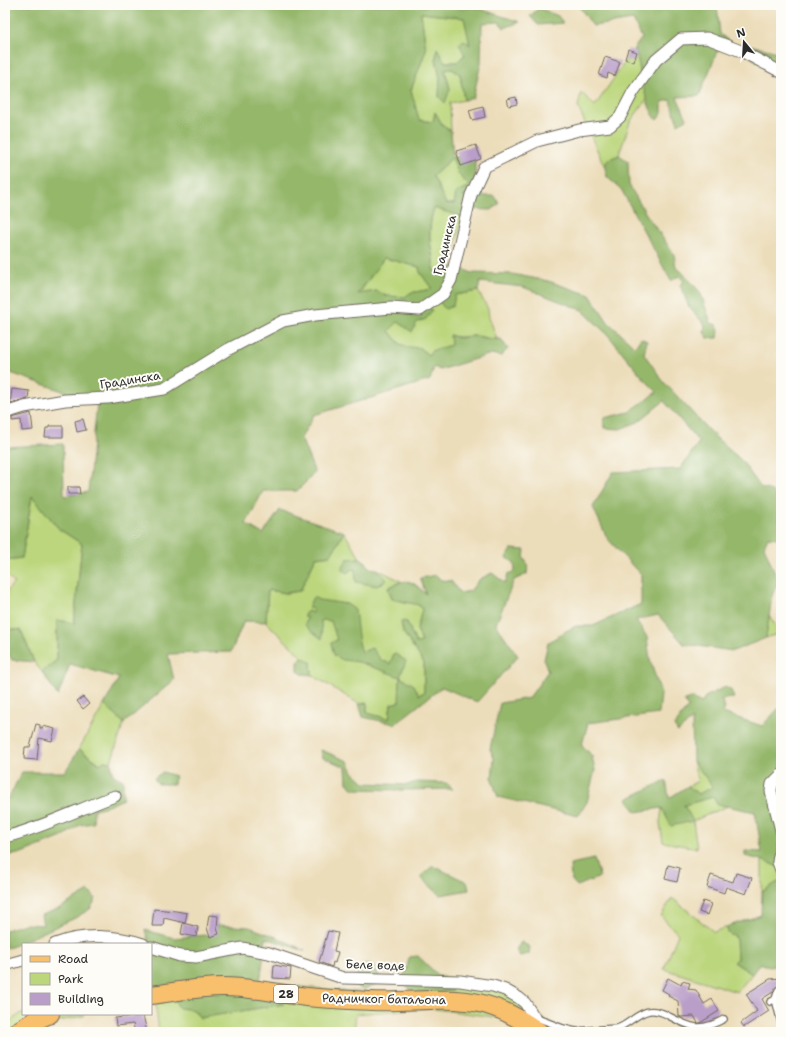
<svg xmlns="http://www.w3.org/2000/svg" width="786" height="1037" viewBox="0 0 786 1037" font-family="'Shantell Sans',sans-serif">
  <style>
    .green { fill: #bbd67b; stroke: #738053 }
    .forest { fill: #94b76b; stroke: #60714b; fill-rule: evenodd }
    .building { fill: #b99ec9 }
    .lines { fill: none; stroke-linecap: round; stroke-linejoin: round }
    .service-casing { stroke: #6f695d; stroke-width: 8 }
    .minor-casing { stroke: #6f695d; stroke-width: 13 }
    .primary-casing { stroke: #6f695d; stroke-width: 20 }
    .service { stroke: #fff; stroke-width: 5.5 }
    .minor { stroke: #fff; stroke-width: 11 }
    .primary { stroke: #f8bf6c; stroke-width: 18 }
    .labels { text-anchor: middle; stroke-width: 4; stroke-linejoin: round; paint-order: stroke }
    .shield { fill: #fdfcf7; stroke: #6a6a68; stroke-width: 1 }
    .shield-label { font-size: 11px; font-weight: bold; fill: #2b2b2b }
    .street-label { font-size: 12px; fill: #2b2b2b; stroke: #fdfcf7 }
  </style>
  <rect width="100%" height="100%" fill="#fdfcf7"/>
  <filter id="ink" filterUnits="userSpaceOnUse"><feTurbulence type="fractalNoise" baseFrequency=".025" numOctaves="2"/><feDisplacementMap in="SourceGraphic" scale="8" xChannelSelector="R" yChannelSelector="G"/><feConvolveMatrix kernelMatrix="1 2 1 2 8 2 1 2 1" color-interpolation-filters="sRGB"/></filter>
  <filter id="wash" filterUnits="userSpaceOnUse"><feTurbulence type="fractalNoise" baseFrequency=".012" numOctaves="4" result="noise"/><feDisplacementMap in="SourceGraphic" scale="16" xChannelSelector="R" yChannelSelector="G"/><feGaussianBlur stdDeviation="0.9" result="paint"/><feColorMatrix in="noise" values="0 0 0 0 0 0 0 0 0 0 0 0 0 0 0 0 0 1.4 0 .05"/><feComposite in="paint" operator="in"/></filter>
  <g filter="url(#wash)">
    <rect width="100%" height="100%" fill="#ecddba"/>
    <path class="green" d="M421,13L464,18C469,39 475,46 457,62H445L437,49L436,59L440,78L439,97L450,89L445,70L452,69L460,74L464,100L450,103L451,131L443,126L435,112L433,122L419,120L411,90L426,50Z
      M635,47L647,99L630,122L619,155L607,160L605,168L578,107L581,92L595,106Z
      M453,157L459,175L469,186L454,204H446L433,176Z
      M434,208L463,217L446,278L433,270C434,259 431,251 430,240C429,229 431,218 434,208Z
      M384,258L419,267L420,272L432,289L410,293L406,297L386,296L376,291L358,295Z
      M478,291L488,309L489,317L497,339C490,339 484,337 477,336C468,335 460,339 450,335L451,345L432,351L428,355L420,348L408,347L400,344L389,331L397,322H417L429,306L455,295Z
      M32,496L59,529L82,544L74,623L57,621V660L42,672L34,662L21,630L6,629L5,626V593L14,583L5,574V560L22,558Z
      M344,532L360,558L347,559L350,570L355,569L387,580L377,569L401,581L388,588L392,599L419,605L422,610L417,629L422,642L416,643L407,622H401L403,632L424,663V692L418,695L391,704L389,719L367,713V703L359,704L312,675L311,662L302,657L266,622L268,590L286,593L300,591L316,557L331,555Z
      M769,615L780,633L766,638Z
      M104,705L124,723L111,762L104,761L101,764L79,749Z
      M693,761L714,787L698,794L688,786L698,781Z
      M713,797L717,804L728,806L693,821L697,848L663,842L660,823L662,808L684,805Z
      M762,860L781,868V880L762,892Z
      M672,898L714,932L726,927L729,934L736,937L737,959L734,962L752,974L737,992L664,969L678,934L661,916Z
      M439,976L510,989L537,1014L565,1032H517L501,1018L428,1008L356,1014L354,1032H159L155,1001L173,997L194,1010L200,1018L283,1004L256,994L260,983L334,990L414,994L453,990Z
      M23,1012V1014H84V1016L43,1024L33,1032H5V1025Z"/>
    <path class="forest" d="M5,5H420L421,6L447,5L462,9L474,7L520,22L504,28L499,22L482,23L481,63L473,98L464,100L460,74L452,69L445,70L450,89L445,103L439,97L440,78L436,59L437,48L445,62H457L465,55L459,44L464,40L470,45L464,18L421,13L426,50L411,90L419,120L433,122L435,112L443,126L451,131L453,157L475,158V184L481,196H495L499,204L491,210L468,209L463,217L434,208C431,218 429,229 430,240C431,251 434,259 433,270L446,278L454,265L472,273L512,274L548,281L590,295L608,322L635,347L641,338L647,341L644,354L663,381L710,432L742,461L761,488L772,491L780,505L778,520L781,522V535L778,538L768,537L764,546L778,581L772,596L766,638L733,651L684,644L658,615L636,620L647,637L650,660L661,694L659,714L588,723L582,745L592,756L595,770L587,802L578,816L498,797L492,780L494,758L490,749L500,703L529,698L548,671L544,660L548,643L564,632L576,626H593L641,604V575L607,538L593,507L613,472L680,469L699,442L664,401L638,422L620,429L604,428V418L629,412L657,392L645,380L608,335L582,310L523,287L480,282L478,291L455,295L453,306L445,309L438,300L429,306L432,310L426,319L417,322L412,332L398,322L389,331L400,344L408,347L420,348L428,355L431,351L451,345L450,335L458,338L476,336L489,339H501L508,349L501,356L491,354L440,370L434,367L430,380L314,415L301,438L315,473L297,491H263L246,524L263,534L280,510L344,532L331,555L316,557L300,591L286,593L268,590L266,622L244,621L231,652L168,654L174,680L124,723L104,705L119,678L70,664L58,696L42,672L57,660V620L74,623L82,544L59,529L32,496L22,558L5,560V447L63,444L64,496L88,492L97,403L5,371ZM452,158L459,175L469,186L456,192L454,204H446L433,176ZM384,258L419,267L420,272L432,289L410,293L405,297L386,296L376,291L358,294Z
      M578,5H600L604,10L606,5H717L720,34L734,45L754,46L781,53V82L766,68L734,45L718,50L699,96L677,97L687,119L678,124L670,100L662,102V113L657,120C644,105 640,67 635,47L642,38L633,20L593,26Z
      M539,8L558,16L563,23L538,25L530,16Z
      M619,155L628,161L629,185L646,214L674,254L676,268L681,271L700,292L711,323L717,325L719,331L718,338H708L704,332L705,325L689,307L680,285L684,281L679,276L671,281L621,189L607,177L605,168L607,160Z
      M511,549L525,550L524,558L528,565L527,574L514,580L496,624L518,656L477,702L442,687L395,724L363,717L359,704L367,703V713L389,719L391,704L399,702L400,677L359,662L343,660L334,655L331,643L337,640L331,621L321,620L322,639L310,630L305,625L307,618L303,615L308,611L313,613V609L308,608L313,597L319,600L347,604L355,610C357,624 357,639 362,652L372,648L381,660L390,664L394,653L406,661L400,677L414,685L419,695L424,692V663L403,632L401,621L407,622L416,643L422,642L417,629L422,609L419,605L392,599L388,588C408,577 411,580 426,594L420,578L436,575L441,580L451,581L460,593L470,591L480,579L492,573L505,583L508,574L515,571L514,562L506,558Z
      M360,558L366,562L369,568L377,569L387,580L377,586L356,582L355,569L350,570L348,573L342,569L347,559Z
      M5,626L6,629L21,630L34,662L12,660L5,647Z
      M302,657L311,662L312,675L302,674L298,671V662Z
      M725,687L731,690L734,698L721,699L725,708L723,713L762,726L778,709L781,708V781L778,784L774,794L781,814V868L762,860L745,856V851L762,852L755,812L717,804L713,797L684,805L693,821L671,826L662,808L636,812L627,799L666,780L669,798L688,786L698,794L713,787L693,761L692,719L678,732L674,726L688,707L684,700L691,698L702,703L705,697Z
      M79,749L100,764L104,761L111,762L113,775L123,780V799L108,806L94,809L93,823L80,825L62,837L19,854L9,855L5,853V797L8,799L22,772H65Z
      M321,750L348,761L353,772L365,783L407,785L416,782L446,783L453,789L402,790L354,789L347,783L346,767L323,758Z
      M163,772L175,776L174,784H158L154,778Z
      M594,859L600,877L577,886L571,879L570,864Z
      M433,866L467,882L469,890L440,895L420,877Z
      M781,880V964L770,967L760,963L752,974L734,962L737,959L736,937L729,934L726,927L761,915L762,892Z
      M89,891L96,899L90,909L75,918L11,947L5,948V930L25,924L43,925L41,915L58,909Z
      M217,925L249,927L279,938L305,951L266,938L260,983L256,994L284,1004L200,1018L194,1010L179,1008L173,997L151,1002V961L154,960L145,930L174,938L216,934Z
      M521,942L530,947L529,954L520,956L516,950Z
      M418,956L453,990L414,994L402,980L407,968L409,957Z
      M363,964L373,965L382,981L365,989L358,988L354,980Z"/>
    <g id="blocks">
      <path class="building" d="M628,49L637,52L634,62L625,59Z
        M605,57L620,62L615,76L608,73L607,78L599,75Z
        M516,97L517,104L509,106L507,99Z
        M483,106L485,117L472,120L469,110Z
        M476,145L481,159L461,166L456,151Z
        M12,389L29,391L28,399L10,404Z
        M31,413L33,430L22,431L21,420L12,421V418Z
        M83,419L86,430L77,432L75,421Z
        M49,426H63V437H45L46,428H49Z
        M68,487H79L80,494H68Z
        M83,697L89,704L83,709L77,701Z
        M36,724L40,725V728H42L43,726L55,729L52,741L39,738L37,760L24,759L25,747H30Z
        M668,865L680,868L677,882L665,879Z
        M736,873L752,878L746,894L726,887L724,893L707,887L711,875L733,882Z
        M703,901L711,904L707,915L699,912Z
        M154,909L176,911L187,913L185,923L164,918L163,926H152Z
        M209,915L218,916L217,928L219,934L210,937L207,928Z
        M183,923L198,927L196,937L181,934Z
        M328,931L338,933L334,951L338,952L335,963L333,962L332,967L319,962Z
        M274,965L291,968L290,979L273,978Z
        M668,978L681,985L682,981L690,983L688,989L696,990L704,1004L712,999L719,1011L700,1023H698L694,1016L681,1017L679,1016L678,1001L668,996L669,994L662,990Z
        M781,978V987H776L773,992L762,999L769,1011L744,1027L741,1023L757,1011L746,994L770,979Z
        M143,1015L147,1032H135L133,1024L116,1026L115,1018Z"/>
    </g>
  </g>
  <g filter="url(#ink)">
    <use href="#blocks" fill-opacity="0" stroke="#6f695d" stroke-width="1"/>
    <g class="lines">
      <defs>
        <path id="service" d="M778,990L775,999L781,1023
          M770,1002L775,999L781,998
          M534,1017L563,1028L575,1031L617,1028C628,1025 637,1013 649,1011C656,1010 661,1012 667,1015C690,1027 699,1033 724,1019"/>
        <path id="minor" d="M5,413L24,407L65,400L108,398L164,389L227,350L283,321L315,315L391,308L420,310L443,294L451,280L471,195L484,167L537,141L579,130L610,126L620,117L633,92L656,60L681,39L707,38L741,51L781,72
          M781,775L772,784L771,791L774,803L781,830
          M5,835L9,836C46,826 79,809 115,796
          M781,843L778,862L781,870
          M55,944C83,933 115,935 143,944
          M151,947L180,956L196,957L242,948L269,953L343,978L460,981L493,986L505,990L519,998L525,1003L534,1017L530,1026
          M5,965L23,960"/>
        <path id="primary" d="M151,995C175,992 199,987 223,987C252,987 279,994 307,997C328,999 350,1000 371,1001C407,1003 444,996 479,1003C502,1008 520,1019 539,1032
          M16,1032L34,1021L50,1014"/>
      </defs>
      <use href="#service" class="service-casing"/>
      <use href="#minor" class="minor-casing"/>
      <use href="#primary" class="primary-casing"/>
      <use href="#service" class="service"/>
      <use href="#minor" class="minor"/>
      <use href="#primary" class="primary"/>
    </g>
  </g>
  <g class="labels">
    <rect class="shield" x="274" y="985" width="24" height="18" rx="3"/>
    <g class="shield-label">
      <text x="286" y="998">28</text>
    </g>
    <g class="street-label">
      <text transform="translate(445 245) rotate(-76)" y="4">Градинска</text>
      <text transform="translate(130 380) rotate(-9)" y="4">Градинска</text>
      <text transform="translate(375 965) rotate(2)" y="4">Беле воде</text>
      <text transform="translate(384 999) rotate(1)" y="4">Радничког батаљона</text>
    </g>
  </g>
  <rect width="786" height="1037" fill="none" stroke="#fdfcf7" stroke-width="20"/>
  <rect x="22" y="943" width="130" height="72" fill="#fdfcf7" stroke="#a9a8a5"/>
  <rect x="30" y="956" width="20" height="6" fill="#f8bf6c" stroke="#a9a8a5"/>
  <text x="58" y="963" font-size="12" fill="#2b2b2b">Road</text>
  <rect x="30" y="973" width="20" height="12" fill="#bbd67b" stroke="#a9a8a5"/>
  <text x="58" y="983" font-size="12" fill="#2b2b2b">Park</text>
  <rect x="30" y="993" width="20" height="12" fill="#b99ec9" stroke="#a9a8a5"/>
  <text x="58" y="1003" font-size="12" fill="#2b2b2b">Building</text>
  <g transform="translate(744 42) rotate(342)" stroke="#fdfcf7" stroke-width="3" paint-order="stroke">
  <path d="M0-3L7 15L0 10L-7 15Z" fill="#2b2b2b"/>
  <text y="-6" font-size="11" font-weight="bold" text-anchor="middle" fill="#2b2b2b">N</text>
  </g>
</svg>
